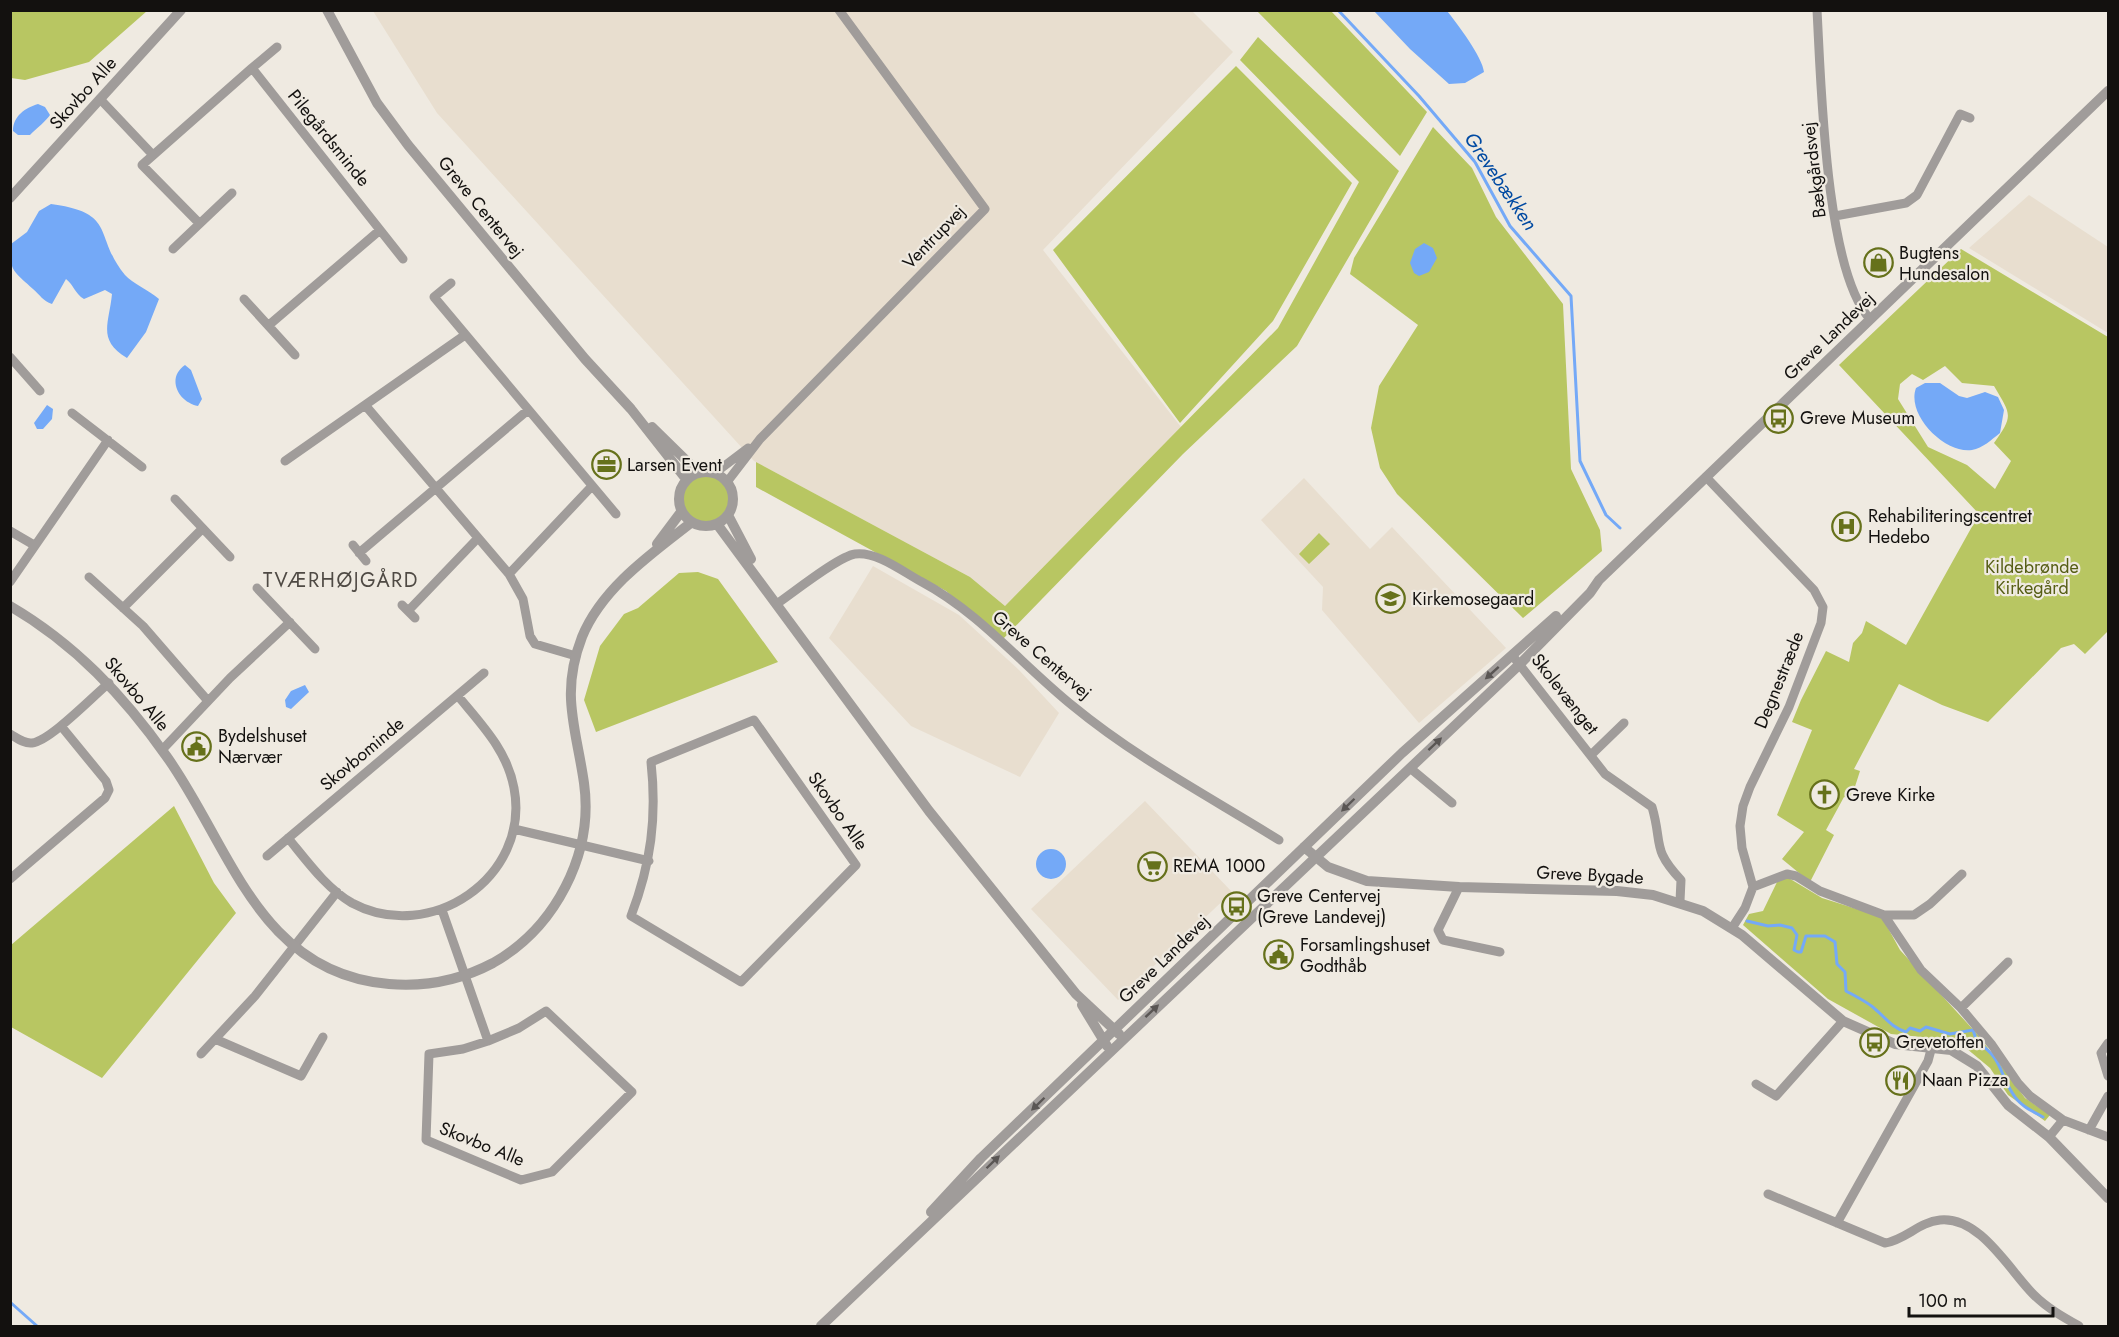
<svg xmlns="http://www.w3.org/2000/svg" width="2119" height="1337" viewBox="0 0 2119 1337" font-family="Jost,sans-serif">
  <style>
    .built { fill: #e8decf }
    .green { fill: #b8c662; fill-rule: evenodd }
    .water { fill: #74a9f7 }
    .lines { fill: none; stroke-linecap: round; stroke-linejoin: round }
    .stream { stroke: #74a9f7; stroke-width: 3 }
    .minor { stroke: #a09c9a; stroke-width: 9 }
    .tertiary { stroke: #a09c9a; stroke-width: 10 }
    .oneway { fill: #5a5654 }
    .labels { text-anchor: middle; stroke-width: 4.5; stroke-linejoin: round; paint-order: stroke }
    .street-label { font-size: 18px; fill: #13110f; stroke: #efeae1 }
    .poi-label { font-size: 18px; fill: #13110f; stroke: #efeae1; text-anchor: start }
    .park-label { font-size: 18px; fill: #565e15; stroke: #efeae1 }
    .water-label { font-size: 20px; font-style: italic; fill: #004aa2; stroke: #efeae1 }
    .neighbourhood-label { font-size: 20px; letter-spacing: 1.5px; fill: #4f4a44; stroke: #efeae1 }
  </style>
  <rect width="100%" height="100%" fill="#efeae1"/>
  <path class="built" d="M373,11H1192L1233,52L1043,250L1181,427L1005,606L970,577L754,461L437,113Z
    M2029,195L2108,247V333L1969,248Z
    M1304,478L1370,549L1392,527L1506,648L1419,723L1322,610L1323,587L1261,520Z
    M873,566L959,615L1019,670L1059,713L1020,777L911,726L829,638Z
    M1145,801L1232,892L1118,1000L1031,909Z"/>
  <path class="green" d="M11,10H147V11L89,62L25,80L11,78Z
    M1257,11H1331L1427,112L1400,156Z
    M1258,37L1399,171L1297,346L1183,454L1003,639L946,591L756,487V462L970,577L1005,606L1278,328L1359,182L1240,60Z
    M1236,66L1352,183L1273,321L1180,423L1053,250Z
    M1433,127L1472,168L1496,217L1563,304L1571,469L1600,530L1602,551L1523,618L1397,494L1380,468L1371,428L1379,386L1418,325L1350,274L1354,258Z
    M1961,249L2108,337V631L2085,654L2074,644L2061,648L1988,722L1942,705L1899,684L1854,769L1860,771L1851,799L1844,797L1826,830L1834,835L1810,882L1782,859L1804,832L1777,815L1812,730L1792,722L1801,700L1826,651L1849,662L1853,643L1862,633L1866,621L1906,645L1979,514L1839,365ZM1945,366L1962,383L1994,386C2011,415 2014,415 1994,443L2011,461L1995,489L1967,465L1928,447L1898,399L1900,384L1912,374L1923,380Z
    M681 498a24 24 0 1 1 48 0a24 24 0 1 1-48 0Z
    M1319,533L1330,544L1309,564L1299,554Z
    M698,572L718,579L778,662L596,732L584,700L600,646L624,614L638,608L679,573Z
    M174,806L214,883L236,913L102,1078L11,1027V945Z
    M1787,877L1822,898L1882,917L1900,950L1979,1036L2025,1098L2050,1115L2045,1121L2008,1095L1990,1068L1960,1043L1942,1039L1891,1034L1828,999L1743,925L1749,914L1763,911L1778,880Z"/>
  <path class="water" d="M1374,11H1447C1457,23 1483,58 1484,72L1465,83L1449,84L1410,49Z
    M38,104L45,107L50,115C48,119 35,130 30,135H18L13,131C13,116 25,108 38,104Z
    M51,204C118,213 93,236 125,275C132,283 150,291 159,299L146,332L127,358C97,340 109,324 112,294L105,290L84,299C75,294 74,285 66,279L52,304C43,301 40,295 33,289C15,272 8,271 11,244L27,232L39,211Z
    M1424,243L1433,248L1437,258L1429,272L1419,276L1414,273L1410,263L1415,249Z
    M185,365L191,370L202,399L198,406C178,402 166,378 185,365Z
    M1925,383H1940L1959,396L1967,398L1985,392L1998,397L2004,410L2000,433C1991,440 1983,448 1972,450C1945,454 1906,415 1916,388Z
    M47,405L53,409L52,419L43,429H37L34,423Z
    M305,685L309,692L291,709L286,707L285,700L291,691Z
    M1036 864a15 15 0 1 1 30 0a15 15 0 1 1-30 0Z"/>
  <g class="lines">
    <path class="stream" d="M1338,10L1419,96L1475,162L1510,226L1571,296L1580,461L1606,515L1620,528
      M1747,921L1768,926L1780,925L1792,928L1797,935L1794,950L1798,952H1801L1806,936H1825L1835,942L1837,964L1845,972L1846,991C1855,996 1869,1003 1875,1009C1886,1018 1891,1027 1906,1032L1910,1028L1920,1031L1926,1027L1950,1034L1973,1030L1977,1042C2003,1059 1998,1071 2013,1094C2019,1105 2032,1111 2043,1117
      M10,1302L37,1326"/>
    <path class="minor" d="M1817,10C1821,81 1825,270 1870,319
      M252,68L277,47
      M100,99L152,154
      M1835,216L1906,203L1917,195L1960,114L1970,118
      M199,223L142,165L252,68L403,259
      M173,249L232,193
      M451,283L434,297L616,514
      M244,299L295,355
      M269,325L380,230
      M10,357L40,391
      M365,405L509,574L523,599L530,636L535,644L576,656
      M72,413L142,467
      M285,461L465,335
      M715,473L748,448
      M1706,477L1814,590L1823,607L1821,623L1789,707L1750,787L1743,806L1740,826L1742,848L1753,887L1745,908L1732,928
      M727,482L760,439L985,209L839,10
      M175,499L230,557
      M10,531L34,545
      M353,545L366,561
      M359,553L528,410
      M509,574L592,486
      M89,577L143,626L208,701
      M10,582L108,440
      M257,588L315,649
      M778,603C794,592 839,556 855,554C877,551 903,572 922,582C980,613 1022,665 1073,706C1136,758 1210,797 1279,840
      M402,605L415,618
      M123,608L202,529
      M408,611L477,539
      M1512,655L1605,774L1652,807C1663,844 1651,848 1681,880L1680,901
      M754,720L856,865L741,982L631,916C651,864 657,817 651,762Z
      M10,734C17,738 24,744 32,743C50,741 93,696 109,683
      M162,750L230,678L290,622
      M1592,754L1624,723
      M1410,768L1452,803
      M514,829L649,861
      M288,838C307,861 326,888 352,903C430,945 531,877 514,788C507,750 481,724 458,696
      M267,856L484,673
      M10,879L105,798L109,790L106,781L61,726
      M1459,887L1438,930L1443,940L1500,952
      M1753,887L1787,874L1796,876L1820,891L1884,915H1914L1930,904L1962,874
      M442,910L488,1041L463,1049L429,1054L426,1140L521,1180L552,1172L632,1092L546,1011L519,1028L488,1041
      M1884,915L1921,970L1961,1008L1992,1045L2018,1083L2030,1096L2063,1120L2049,1137
      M1961,1008L2008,962
      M215,1039L301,1076L323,1037
      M2108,1043L2101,1053L2108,1076
      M201,1054L255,996L337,892
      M1756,1084L1776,1096L1843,1021
      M2063,1120L2108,1137
      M2089,1130L2108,1096
      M1768,1194L1885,1243C1905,1240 1919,1222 1940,1220C1980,1216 2009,1270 2034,1295C2047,1308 2063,1317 2079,1326
      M1837,1223L1928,1061L1932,1046"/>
    <path class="tertiary" d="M327,10L377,103L408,145L585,359L631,409L686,479
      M10,198L181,10
      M652,427L699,473
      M679 499a27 27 0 1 1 54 0a27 27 0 1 1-54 0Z
      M728,515L751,559
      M717,524L929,811L1076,994L1119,1034
      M657,544L681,512
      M10,606C75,644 124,696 167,757C231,847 258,973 389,984C425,987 461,980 493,963C555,928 594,854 584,783C576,727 560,694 582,637C602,588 651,554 692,522
      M1304,847L1328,867L1367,881L1459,887L1617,891L1653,895L1703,911L1742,935L1843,1021L1895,1044L1951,1050L1977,1066L2008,1105L2049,1137L2108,1198
      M1082,1005L1107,1046
      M931,1212L981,1158L1402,753L1556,616
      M821,1326L1521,663L1590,593L1599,580L2108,91"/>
  </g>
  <defs><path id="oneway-solid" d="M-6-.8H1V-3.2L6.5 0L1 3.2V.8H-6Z" transform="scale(1.5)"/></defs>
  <g class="oneway">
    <use href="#oneway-solid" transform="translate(1492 673) rotate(138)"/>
    <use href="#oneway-solid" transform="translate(1435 744) rotate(-43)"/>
    <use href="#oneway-solid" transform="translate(1348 805) rotate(136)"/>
    <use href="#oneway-solid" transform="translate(1152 1011) rotate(-43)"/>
    <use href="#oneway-solid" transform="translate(1038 1104) rotate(136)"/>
    <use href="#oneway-solid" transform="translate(993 1162) rotate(-44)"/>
  </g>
  <defs>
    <symbol id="shop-ring" viewBox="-11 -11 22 22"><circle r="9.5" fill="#efeae1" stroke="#66711b" stroke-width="1.5"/><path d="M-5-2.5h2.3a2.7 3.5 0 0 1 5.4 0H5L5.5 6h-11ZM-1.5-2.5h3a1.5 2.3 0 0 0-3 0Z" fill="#66711b"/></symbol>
    <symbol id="bus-ring" viewBox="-11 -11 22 22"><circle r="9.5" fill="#efeae1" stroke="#66711b" stroke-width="1.5"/><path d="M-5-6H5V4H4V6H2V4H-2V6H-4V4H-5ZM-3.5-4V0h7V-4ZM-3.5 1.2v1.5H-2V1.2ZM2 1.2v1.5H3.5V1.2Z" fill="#66711b"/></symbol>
    <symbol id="office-ring" viewBox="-11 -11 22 22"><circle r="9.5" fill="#efeae1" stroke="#66711b" stroke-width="1.5"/><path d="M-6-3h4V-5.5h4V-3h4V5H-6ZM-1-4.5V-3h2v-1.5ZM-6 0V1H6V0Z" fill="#66711b"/></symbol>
    <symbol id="hospital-ring" viewBox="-11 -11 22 22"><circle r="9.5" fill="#efeae1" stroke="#66711b" stroke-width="1.5"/><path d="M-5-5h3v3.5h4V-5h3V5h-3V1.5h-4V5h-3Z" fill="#66711b"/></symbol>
    <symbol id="school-ring" viewBox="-11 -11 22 22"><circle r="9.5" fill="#efeae1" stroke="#66711b" stroke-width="1.5"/><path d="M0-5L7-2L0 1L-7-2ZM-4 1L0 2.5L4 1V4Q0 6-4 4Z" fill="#66711b"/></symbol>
    <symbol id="civic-ring" viewBox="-11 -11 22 22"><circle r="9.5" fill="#efeae1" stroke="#66711b" stroke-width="1.5"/><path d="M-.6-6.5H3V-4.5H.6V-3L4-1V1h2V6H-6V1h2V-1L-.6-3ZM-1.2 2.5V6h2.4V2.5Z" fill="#66711b"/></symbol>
    <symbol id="church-ring" viewBox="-11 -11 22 22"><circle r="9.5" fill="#efeae1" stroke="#66711b" stroke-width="1.5"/><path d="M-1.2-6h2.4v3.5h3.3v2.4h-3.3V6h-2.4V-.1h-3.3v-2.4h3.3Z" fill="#66711b"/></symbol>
    <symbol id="supermarket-ring" viewBox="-11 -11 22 22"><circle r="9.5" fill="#efeae1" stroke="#66711b" stroke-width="1.5"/><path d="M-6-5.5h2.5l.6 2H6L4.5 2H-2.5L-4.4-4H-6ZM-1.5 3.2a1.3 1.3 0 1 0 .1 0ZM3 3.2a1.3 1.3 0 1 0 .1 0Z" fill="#66711b"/></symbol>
    <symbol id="restaurant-ring" viewBox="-11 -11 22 22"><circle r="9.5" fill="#efeae1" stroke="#66711b" stroke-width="1.5"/><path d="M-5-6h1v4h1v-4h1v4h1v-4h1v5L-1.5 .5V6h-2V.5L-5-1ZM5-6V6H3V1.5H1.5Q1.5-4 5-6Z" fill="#66711b"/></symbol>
  </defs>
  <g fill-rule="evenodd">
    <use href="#shop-ring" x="1862" y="246" width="33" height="33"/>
    <use href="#bus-ring" x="1762" y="402" width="33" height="33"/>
    <use href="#office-ring" x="590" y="448" width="33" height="33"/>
    <use href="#hospital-ring" x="1830" y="510" width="33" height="33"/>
    <use href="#school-ring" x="1374" y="582" width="33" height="33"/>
    <use href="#civic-ring" x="180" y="730" width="33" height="33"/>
    <use href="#church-ring" x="1808" y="778" width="33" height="33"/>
    <use href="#supermarket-ring" x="1136" y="850" width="33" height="33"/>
    <use href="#bus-ring" x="1220" y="890" width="33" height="33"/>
    <use href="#civic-ring" x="1262" y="938" width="33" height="33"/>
    <use href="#bus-ring" x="1858" y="1026" width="33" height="33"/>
    <use href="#restaurant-ring" x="1884" y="1064" width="33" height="33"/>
  </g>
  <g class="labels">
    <g class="street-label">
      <text transform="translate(83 93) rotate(-48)" y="6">Skovbo Alle</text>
      <text transform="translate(329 138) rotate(51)" y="6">Pilegårdsminde</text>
      <text transform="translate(1814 170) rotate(-97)" y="6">Bækgårdsvej</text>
      <text transform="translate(481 207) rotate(51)" y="6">Greve Centervej</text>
      <text transform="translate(934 237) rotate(-46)" y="6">Ventrupvej</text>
      <text transform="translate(1829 336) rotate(-44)" y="6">Greve Landevej</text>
      <text transform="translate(1042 655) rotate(41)" y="6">Greve Centervej</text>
      <text transform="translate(1779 680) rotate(-68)" y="6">Degnestræde</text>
      <text transform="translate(137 694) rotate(50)" y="6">Skovbo Alle</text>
      <text transform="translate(1565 694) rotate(52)" y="6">Skolevænget</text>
      <text transform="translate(362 754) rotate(-40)" y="6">Skovbominde</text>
      <text transform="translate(838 811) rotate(55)" y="6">Skovbo Alle</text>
      <text transform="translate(1590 875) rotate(3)" y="6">Greve Bygade</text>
      <text transform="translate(1164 959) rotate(-44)" y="6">Greve Landevej</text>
      <text transform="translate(482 1144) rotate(22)" y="6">Skovbo Alle</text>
    </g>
    <g class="poi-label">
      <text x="1899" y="259">Bugtens<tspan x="1899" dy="21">Hundesalon</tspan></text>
      <text x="1800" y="424">Greve Museum</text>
      <text x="627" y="471">Larsen Event</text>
      <text x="1868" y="522">Rehabiliteringscentret<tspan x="1868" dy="21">Hedebo</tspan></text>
      <text x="1412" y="605">Kirkemosegaard</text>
      <text x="218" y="742">Bydelshuset<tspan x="218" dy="21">Nærvær</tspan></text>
      <text x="1846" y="801">Greve Kirke</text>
      <text x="1173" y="872">REMA 1000</text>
      <text x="1257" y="902">Greve Centervej<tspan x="1257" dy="21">(Greve Landevej)</tspan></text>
      <text x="1300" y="951">Forsamlingshuset<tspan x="1300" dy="21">Godthåb</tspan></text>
      <text x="1896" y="1048">Grevetoften</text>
      <text x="1922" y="1086">Naan Pizza</text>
    </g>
    <g class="park-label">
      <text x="2032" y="573">Kildebrønde<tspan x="2032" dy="21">Kirkegård</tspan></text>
    </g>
    <g class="water-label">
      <text transform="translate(1501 181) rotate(56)" y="7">Grevebækken</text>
    </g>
    <g class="neighbourhood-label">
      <text x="341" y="587">TVÆRHØJGÅRD</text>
    </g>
  </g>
  <rect width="2119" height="1337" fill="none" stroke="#13110f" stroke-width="24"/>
  <path d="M1909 1307v9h144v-9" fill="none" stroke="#13110f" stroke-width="3"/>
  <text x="1918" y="1307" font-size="18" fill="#13110f" stroke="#efeae1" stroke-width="4.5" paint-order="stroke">100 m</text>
</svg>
